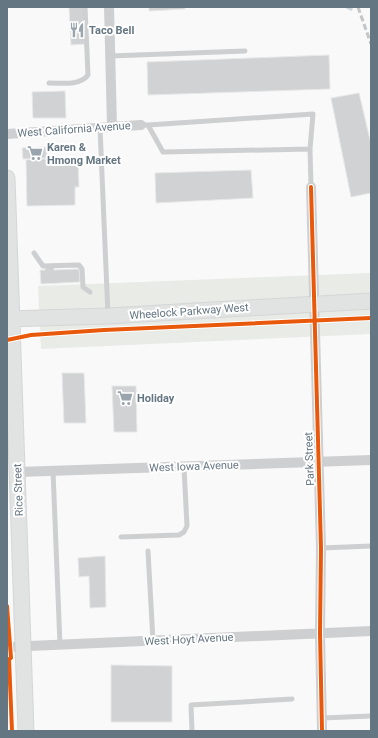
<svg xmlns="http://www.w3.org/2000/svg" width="378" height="738" viewBox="0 0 378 738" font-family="Roboto,sans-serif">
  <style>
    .green { fill: #e8ebe6 }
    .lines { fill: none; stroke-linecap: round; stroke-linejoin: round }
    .stream { stroke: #ced6d9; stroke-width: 3.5 }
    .building { fill: #d0d2d3; stroke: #e8e8e8 }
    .secondary-casing { stroke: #d5d6d7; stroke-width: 17 }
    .lane { stroke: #cecfd0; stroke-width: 5 }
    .street { stroke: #cecfd0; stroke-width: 10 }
    .secondary { stroke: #e1e2e2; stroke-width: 15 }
    .rail { stroke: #c3c5c6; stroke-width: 3; stroke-dasharray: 6 3; stroke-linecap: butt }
    .cycleway-casing { stroke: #fff; stroke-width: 6 }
    .cycleway { stroke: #e8590c; stroke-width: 4 }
    .labels { text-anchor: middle; stroke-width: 4; stroke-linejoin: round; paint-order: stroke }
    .poi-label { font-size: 11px; font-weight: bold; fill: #657683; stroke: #fff; text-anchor: start }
    .street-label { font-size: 11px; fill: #657683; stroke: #fff }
  </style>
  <rect width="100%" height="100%" fill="#f9f9f9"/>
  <path class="green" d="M371,273V334L41,349L38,286Z"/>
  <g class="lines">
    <path class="stream" d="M347,7L351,9"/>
  </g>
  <path class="building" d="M69,7H84L85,44L71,45Z
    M149,7H185V9L149,11Z
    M329,55L330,89L148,95L147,62Z
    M65,91L66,118H33L32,92Z
    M359,93L371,144V193L351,197L331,98Z
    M47,147V158L23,159L22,148Z
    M78,157L79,187H75V205L27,206L26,160Z
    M251,170L253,198L156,203L155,173Z
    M54,267V270L79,269L80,282L41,284L40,270H45V268Z
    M62,373H84L86,423H64Z
    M112,386H136L137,432H114Z
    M105,556L106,607L90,608L89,576L79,577L78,558Z
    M111,665L172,666V722H111Z"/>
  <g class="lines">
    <defs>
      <path id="secondary" d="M7,178L26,731
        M7,319L108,316L371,301"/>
    </defs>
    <use href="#secondary" class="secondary-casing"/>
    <path class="lane" d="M110,56L245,51
      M49,83C61,83 80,86 88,75L85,7
      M141,125H148L163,152L310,149L313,114L148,125
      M100,128L108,315
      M310,149L311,187
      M34,253L43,266L79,265L82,269L83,287L90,292
      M53,471L60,645
      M121,537L179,535L184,532L187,526L184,467
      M321,548L371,546
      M148,551L153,641
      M322,718L371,716
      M192,731L191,705L292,699"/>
    <path class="street" d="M109,7L112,127
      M7,134L141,125
      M311,187L321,548L320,633L322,731
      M18,472L371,460
      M7,647L371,631"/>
    <use href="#secondary" class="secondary"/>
    <path class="rail" d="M358,7L371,44"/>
    <defs>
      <path id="cycleway" d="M311,187L321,548L320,633L322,731
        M7,340L31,335L104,330L371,318
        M7,606L11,658L9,659L12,731"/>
    </defs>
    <use href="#cycleway" class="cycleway-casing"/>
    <use href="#cycleway" class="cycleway"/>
  </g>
  <defs>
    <symbol id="restaurant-bare" viewBox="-9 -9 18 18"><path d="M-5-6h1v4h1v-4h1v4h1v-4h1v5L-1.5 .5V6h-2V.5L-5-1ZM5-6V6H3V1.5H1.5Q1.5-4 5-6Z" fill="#99a4ac" stroke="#fff" stroke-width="2.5" paint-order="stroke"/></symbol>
    <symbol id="supermarket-bare" viewBox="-9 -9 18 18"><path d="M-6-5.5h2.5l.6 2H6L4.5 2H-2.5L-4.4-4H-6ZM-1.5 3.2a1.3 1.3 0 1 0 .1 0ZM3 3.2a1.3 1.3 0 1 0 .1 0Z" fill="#99a4ac" stroke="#fff" stroke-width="2.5" paint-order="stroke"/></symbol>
  </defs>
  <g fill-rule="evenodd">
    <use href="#restaurant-bare" x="66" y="19" width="22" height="22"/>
    <use href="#supermarket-bare" x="24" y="142" width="22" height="22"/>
    <use href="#supermarket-bare" x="114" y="387" width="22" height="22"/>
  </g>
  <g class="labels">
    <g class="poi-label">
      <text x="89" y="34">Taco Bell</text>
      <text x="47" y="151">Karen &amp;<tspan x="47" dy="13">Hmong Market</tspan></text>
      <text x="137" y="402">Holiday</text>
    </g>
    <g class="street-label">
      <text transform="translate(74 129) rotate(-4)" y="4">West California Avenue</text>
      <text transform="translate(189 311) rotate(-4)" y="4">Wheelock Parkway West</text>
      <text transform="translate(309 459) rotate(-92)" y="4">Park Street</text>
      <text transform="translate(194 466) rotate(-2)" y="4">West Iowa Avenue</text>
      <text transform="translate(18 490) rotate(-92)" y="4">Rice Street</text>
      <text transform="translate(189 639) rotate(-3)" y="4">West Hoyt Avenue</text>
    </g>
  </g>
  <rect width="378" height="738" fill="none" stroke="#657683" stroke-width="16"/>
</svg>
